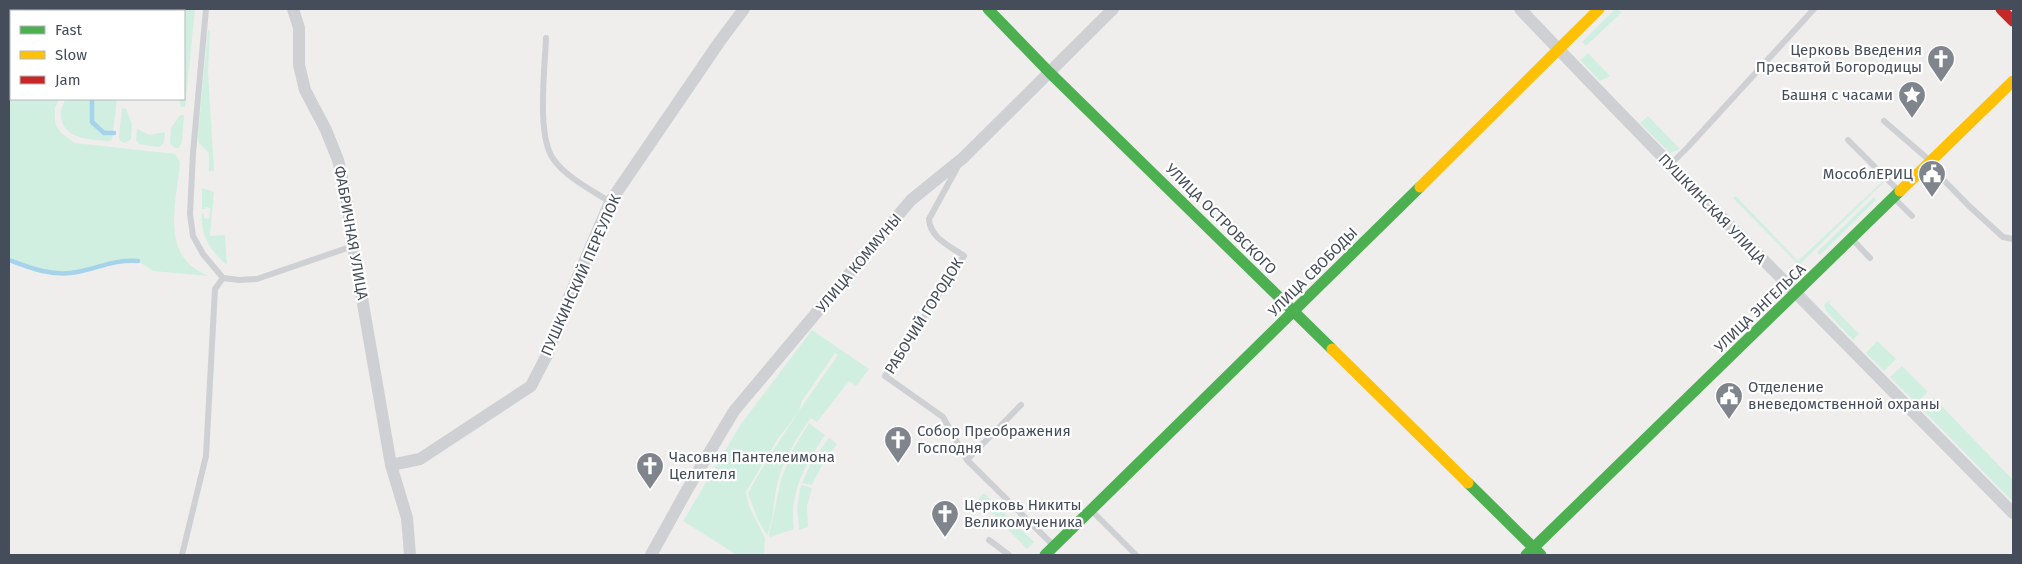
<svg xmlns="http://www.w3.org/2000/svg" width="2022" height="564" viewBox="0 0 2022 564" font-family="'Fira Sans',sans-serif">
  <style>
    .green { fill: #d1efe0 }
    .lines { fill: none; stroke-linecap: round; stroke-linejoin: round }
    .stream { stroke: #a6d3ec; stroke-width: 4.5 }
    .lane { stroke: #cfd0d3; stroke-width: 6 }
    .street { stroke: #cfd0d3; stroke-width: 12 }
    .fast { stroke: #4caf50; stroke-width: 11 }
    .slow { stroke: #ffc107; stroke-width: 11 }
    .jam { stroke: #c62828; stroke-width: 11 }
    .labels { text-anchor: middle; stroke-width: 4.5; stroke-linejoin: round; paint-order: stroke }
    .poi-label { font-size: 15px; fill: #454d5a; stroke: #fff; text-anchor: start }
    .street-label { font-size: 15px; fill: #454d5a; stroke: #fff }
  </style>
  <rect width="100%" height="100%" fill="#efeeed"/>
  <path class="green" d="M9,9H79L80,11H11V99H59L55,108V123L61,133L75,143L175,154L180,162C177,204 158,256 209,276L153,271L138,261L126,260L76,273L54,274L9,260Z
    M134,9H195L185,107H181L179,99H184V11H134Z
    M1615,9L1622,12L1586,46L1582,42Z
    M208,30L210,31L208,72L214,171H209V153L199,143L198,135Z
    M1588,53L1610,76L1600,81L1580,60Z
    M66,99H117L112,140L108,141C90,139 65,140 61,118C60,111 62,105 66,99Z
    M122,108L126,109L132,124L131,139L125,143L120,141L119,136Z
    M180,115H184L182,142L179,148H175L170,144L171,128Z
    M1648,116L1680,149L1670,153L1640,123Z
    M137,129L150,135L165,132L164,143L159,147L139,144L136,140Z
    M1883,181L1884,182L1799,265L1733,198L1736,196L1798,261Z
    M202,188L214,192L210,236L225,235L227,265C211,252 200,235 202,214H204V218L209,219L210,208L205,207V209H202Z
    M1874,197L1876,200L1820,255L1817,252Z
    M1828,301H1830L1829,303L1859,334L1853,340L1826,311L1824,305Z
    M812,330L869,369L856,386L849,381L817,422L811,418C796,438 783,460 777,485C773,500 774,521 767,535L757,518L748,493C775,445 806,400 838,355L835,353L802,401L799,411L777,440L746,492L749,506L765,538L764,555H737L683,521L741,424Z
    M1877,341L1896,359L1884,371L1866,353Z
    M1902,366L1928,392L1916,403L1890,377Z
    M1934,398L2013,480V498L2011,500L1922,409Z
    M809,423L825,435C805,465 789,492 794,529L770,537L769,535L781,480L792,451Z
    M829,438L837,444L823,463L812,485L802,483L812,461Z
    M801,485L812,488L807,506L808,527L799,530L797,507Z
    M984,493L1034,542L1027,549L978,499Z"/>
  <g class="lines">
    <path class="stream" d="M97,11V9
      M92,99V122L104,133H114
      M9,260C30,268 53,277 77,272C98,268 116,259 138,261"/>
    <path class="lane" d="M206,9L193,153L190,214L193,236L203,254L223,278
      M546,38C545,68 536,137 554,160C566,177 593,191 610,202
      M1884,121L1928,159
      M1848,140L1898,190
      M1670,165L1688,147L1814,9
      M1929,165L1968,205L2003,237L2013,239
      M957,168L929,219C930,238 950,246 964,256L885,376L943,417L967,460L1052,544
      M1895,199L1912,216
      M1853,240L1870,258
      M967,460L1021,405
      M1093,512L1136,555
      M989,540L1009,555
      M182,555L206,456L215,289L223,278L239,280L257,279L353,246"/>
    <path class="street" d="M293,9L299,28V65L305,90L326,130L338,160L346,194L353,246L391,465L407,518L410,555
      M1520,9C1682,179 1848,346 2013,513
      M391,465L420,459L531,386L547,355L570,295L610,202L720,41L744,9
      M651,555L687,490L734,411L911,200L963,158L1113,9"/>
    <path class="fast" d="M988,9L1049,72L1332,349
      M1468,483L1541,555
      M1045,555L1420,187
      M1526,555L1900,191"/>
    <path class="slow" d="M1420,187L1599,9
      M1900,191L2013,81
      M1332,349L1468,483"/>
    <path class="jam" d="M2001,9L2013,21"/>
  </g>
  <defs>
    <symbol id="church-pin" viewBox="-11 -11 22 30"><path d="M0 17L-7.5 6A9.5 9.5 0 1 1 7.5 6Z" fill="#80858d" stroke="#fff"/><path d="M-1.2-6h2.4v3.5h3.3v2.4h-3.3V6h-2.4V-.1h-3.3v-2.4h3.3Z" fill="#fff"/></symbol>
    <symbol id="sight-pin" viewBox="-11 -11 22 30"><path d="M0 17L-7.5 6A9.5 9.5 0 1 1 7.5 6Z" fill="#80858d" stroke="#fff"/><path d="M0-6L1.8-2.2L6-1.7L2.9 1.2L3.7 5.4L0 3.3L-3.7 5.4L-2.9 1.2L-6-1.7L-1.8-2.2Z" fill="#fff"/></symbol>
    <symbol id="civic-pin" viewBox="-11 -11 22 30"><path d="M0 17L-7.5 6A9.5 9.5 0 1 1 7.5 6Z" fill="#80858d" stroke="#fff"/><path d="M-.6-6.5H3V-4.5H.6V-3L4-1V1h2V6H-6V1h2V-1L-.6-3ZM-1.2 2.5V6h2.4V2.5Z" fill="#fff"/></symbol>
  </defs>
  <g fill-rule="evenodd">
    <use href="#church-pin" x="1925" y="43" width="32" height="43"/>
    <use href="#sight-pin" x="1896" y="79" width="32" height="43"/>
    <use href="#civic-pin" x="1916" y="158" width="32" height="43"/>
    <use href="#civic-pin" x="1713" y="380" width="32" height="43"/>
    <use href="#church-pin" x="882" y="424" width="32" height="43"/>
    <use href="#church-pin" x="634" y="450" width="32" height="43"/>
    <use href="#church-pin" x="929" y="498" width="32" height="43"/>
  </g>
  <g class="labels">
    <g class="poi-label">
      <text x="1922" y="55" text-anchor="end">Церковь Введения<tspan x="1922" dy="17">Пресвятой Богородицы</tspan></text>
      <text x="1893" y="100" text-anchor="end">Башня с часами</text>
      <text x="1913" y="179" text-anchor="end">МособлЕРИЦ</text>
      <text x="1748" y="392">Отделение<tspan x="1748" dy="17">вневедомственной охраны</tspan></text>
      <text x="917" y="436">Собор Преображения<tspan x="917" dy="17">Господня</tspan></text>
      <text x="669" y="462">Часовня Пантелеимона<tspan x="669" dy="17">Целителя</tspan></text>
      <text x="964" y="510">Церковь Никиты<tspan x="964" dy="17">Великомученика</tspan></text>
    </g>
    <g class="street-label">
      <text transform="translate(1712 209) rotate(46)" y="5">ПУШКИНСКАЯ УЛИЦА</text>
      <text transform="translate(1221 219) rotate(45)" y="5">УЛИЦА ОСТРОВСКОГО</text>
      <text transform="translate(351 233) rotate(80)" y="5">ФАБРИЧНАЯ УЛИЦА</text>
      <text transform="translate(859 263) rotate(-50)" y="5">УЛИЦА КОММУНЫ</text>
      <text transform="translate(1313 272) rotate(-45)" y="5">УЛИЦА СВОБОДЫ</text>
      <text transform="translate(581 275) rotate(-66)" y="5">ПУШКИНСКИЙ ПЕРЕУЛОК</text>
      <text transform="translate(1760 308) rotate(-44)" y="5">УЛИЦА ЭНГЕЛЬСА</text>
      <text transform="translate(924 316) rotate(-58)" y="5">РАБОЧИЙ ГОРОДОК</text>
    </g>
  </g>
  <rect width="2022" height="564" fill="none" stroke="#454d5a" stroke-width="20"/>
  <rect x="10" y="10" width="175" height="90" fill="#ffffff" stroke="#b5b8bd"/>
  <rect x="20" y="26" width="25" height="8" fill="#4caf50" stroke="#b5b8bd"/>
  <text x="55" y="35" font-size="15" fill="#454d5a">Fast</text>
  <rect x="20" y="51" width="25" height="8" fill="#ffc107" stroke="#b5b8bd"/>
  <text x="55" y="60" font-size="15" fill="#454d5a">Slow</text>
  <rect x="20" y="76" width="25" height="8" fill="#c62828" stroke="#b5b8bd"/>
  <text x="55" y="85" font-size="15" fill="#454d5a">Jam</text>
</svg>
